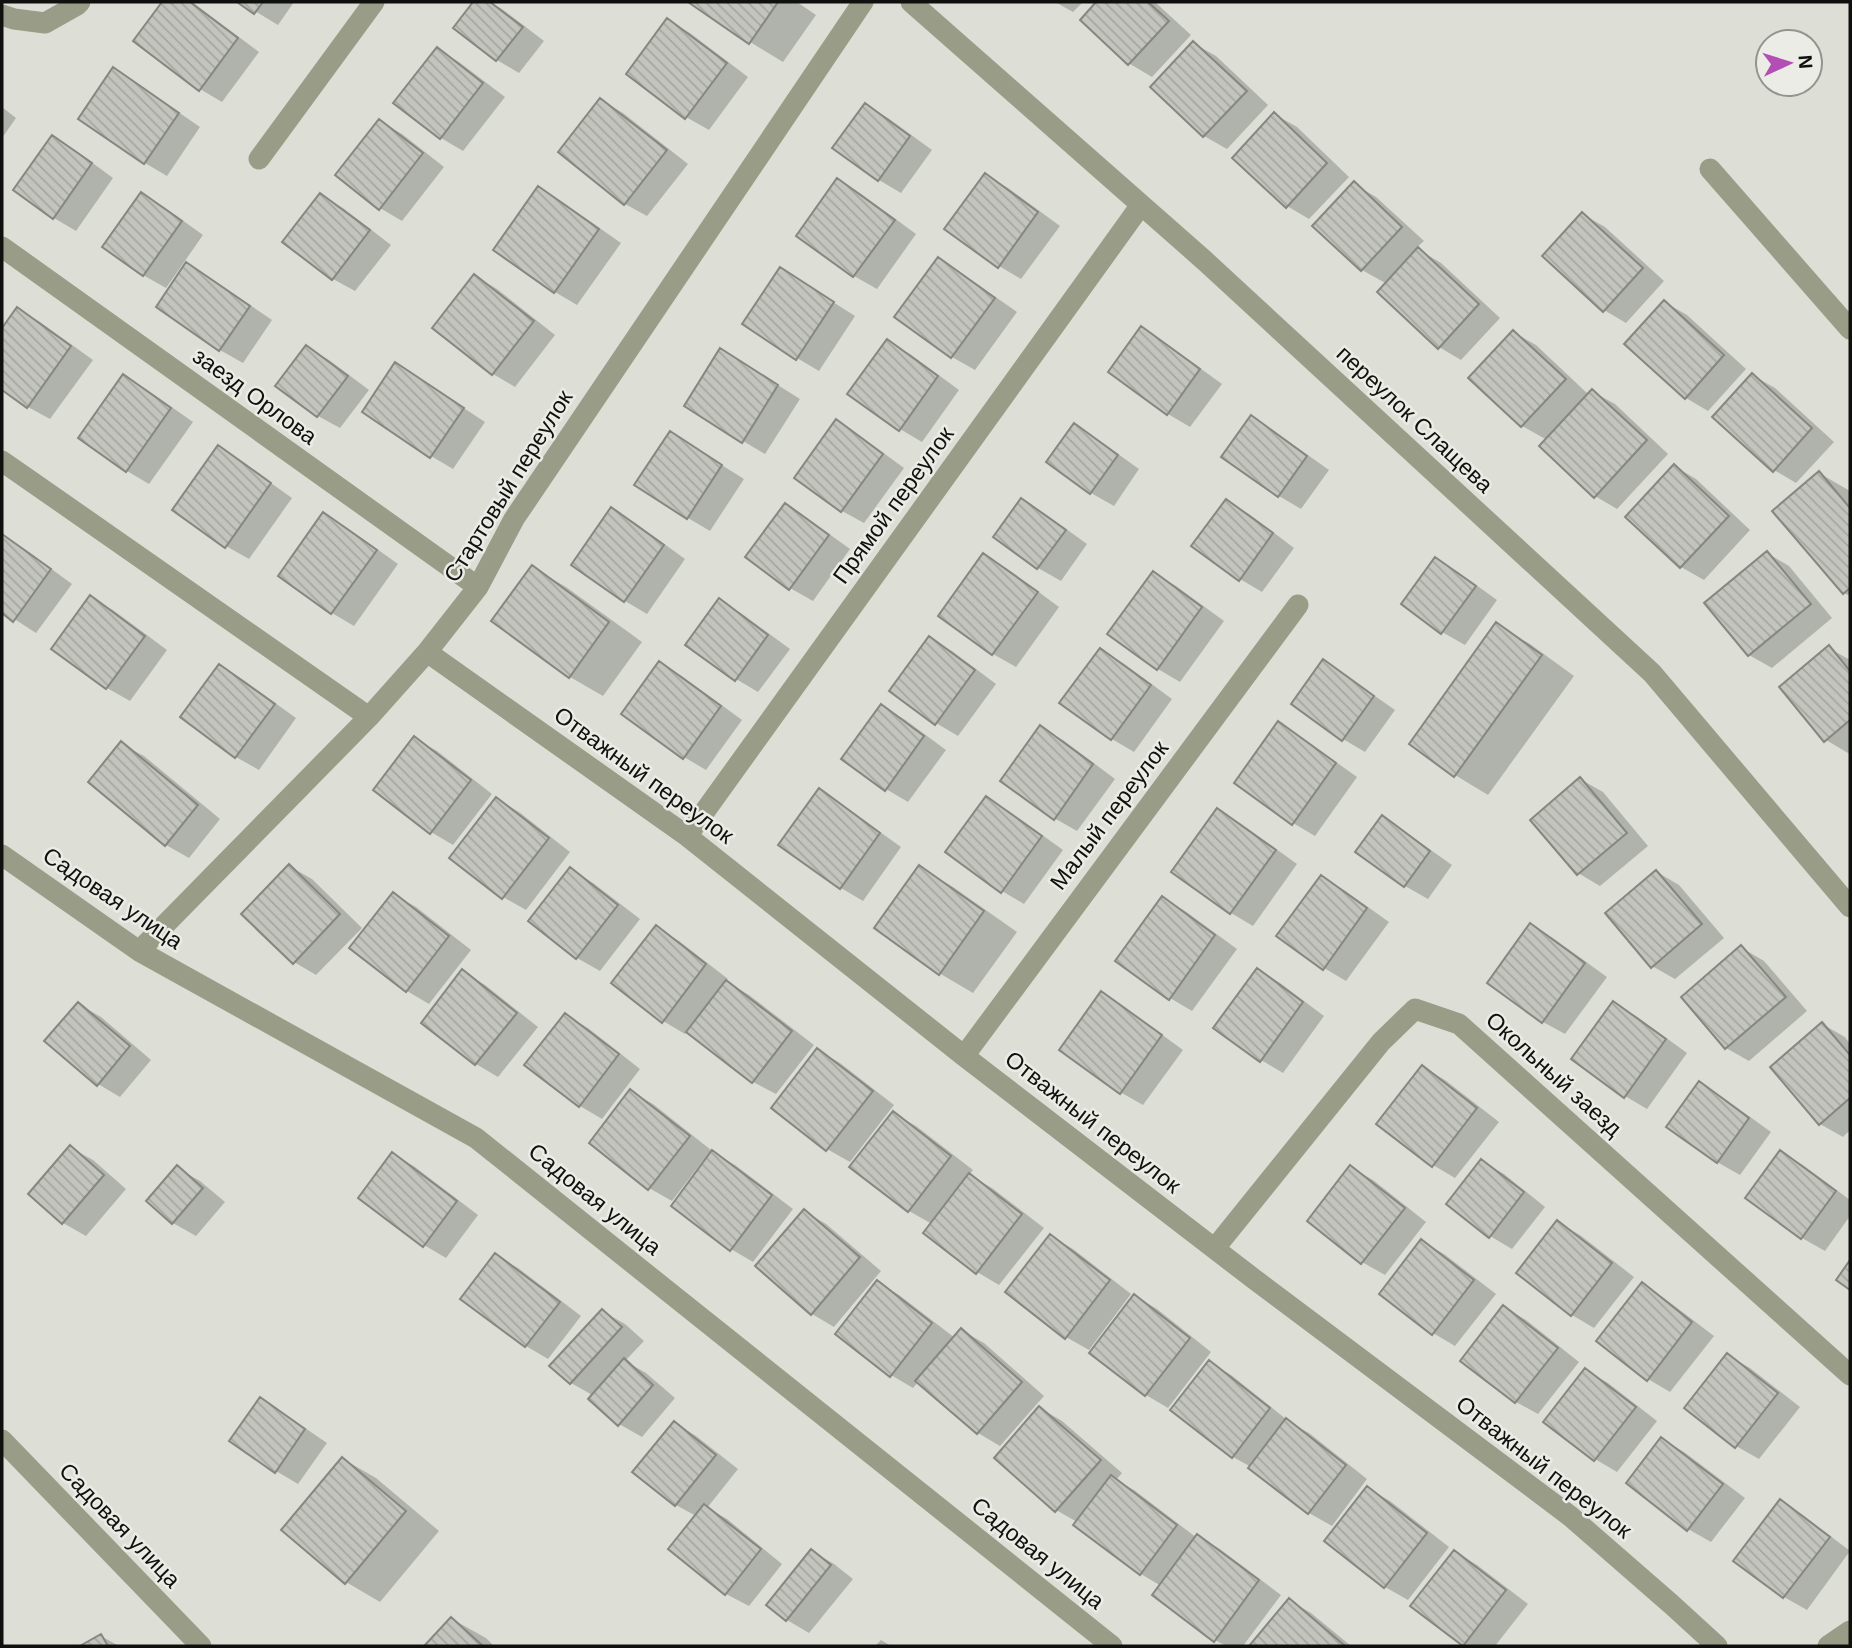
<svg xmlns="http://www.w3.org/2000/svg" width="1852" height="1648" viewBox="0 0 1852 1648" font-family="Helvetica,sans-serif">
  <style>
    .shadow { fill: #0003 }
    .building { fill: url(#building-back-hatch); stroke: #868780; stroke-width: 2 }
    .lines { fill: none; stroke-linecap: round; stroke-linejoin: round }
    .street { stroke: #999d87; stroke-width: 21 }
    .labels { text-anchor: middle; stroke-width: 5; stroke-linejoin: round; paint-order: stroke }
    .street-label { font-size: 23px; fill: #10100e; stroke: #ebece5 }
  </style>
  <defs>
    <pattern id="building-back-hatch" width="6" height="6" patternUnits="userSpaceOnUse" patternTransform="scale(1.75)"><rect width="6" height="6" fill="#c3c4bd"/><path d="M-1 5l2 2M0 0l6 6M5-1l2 2" fill="none" stroke="#a6a7a1"/></pattern>
  </defs>
  <rect width="100%" height="100%" fill="#dddfd7"/>
  <path class="shadow" d="M164,2H192L259,52L222,102L200,89L135,41Z
    M240,2H294L278,25Z
    M475,2H490L502,9L544,41L519,73L497,60L455,27Z
    M691,2H797L816,15L783,62L750,42Z
    M1055,2H1083L1073,12Z
    M1098,2H1155L1191,35L1152,77L1130,64L1082,19Z
    M667,20L690,33L748,77L709,130L686,117Z
    M1193,43L1216,56L1268,105L1227,149L1204,136L1153,87Z
    M437,49L459,62L505,97L463,151L441,138Z
    M114,70L136,83L200,127L167,176L145,163Z
    M600,100L623,113L688,164L647,216L625,204Z
    M865,105L888,118L932,150L901,193L879,180Z
    M2,107L16,118L2,138Z
    M1274,114L1297,127L1349,177L1309,219L1287,206Z
    M379,121L402,134L444,167L402,221L380,208Z
    M53,137L75,150L113,178L76,231L54,218Z
    M986,175L1008,188L1060,226L1021,279L999,266Z
    M838,180L860,193L916,234L877,289L854,276L798,235Z
    M1354,184L1376,197L1424,241L1416,248L1441,263L1500,318L1461,360L1439,347L1387,284L1362,270L1315,226Z
    M539,188L561,201L621,243L577,305L555,292L496,250Z
    M142,194L164,207L203,235L166,288L143,275Z
    M320,195L343,208L391,245L355,291L333,279Z
    M1582,214L1605,227L1664,281L1626,323L1604,310Z
    M938,259L960,272L1017,312L975,370L952,357L896,316Z
    M187,264L209,277L272,320L243,363L220,350L158,307Z
    M781,269L855,316L819,371L797,358Z
    M475,276L497,289L555,335L515,387L493,374Z
    M1664,302L1687,315L1746,369L1708,411L1686,398Z
    M17,309L40,322L93,360L50,419L28,407L2,388V331Z
    M1141,329L1164,342L1222,384L1190,427L1168,414Z
    M1513,332L1536,345L1589,395L1593,392L1615,404L1668,454L1617,509L1595,496L1547,440L1522,426Z
    M888,342L910,354L959,390L922,442L900,429Z
    M306,347L329,360L369,390L340,428L318,416Z
    M743,363L800,399L765,454L743,441Z
    M1752,375L1775,388L1834,442L1796,483L1774,470Z
    M124,376L146,389L193,422L149,484L127,471Z
    M418,378L485,422L453,469L431,456Z
    M1252,418L1274,431L1329,470L1301,509L1279,496Z
    M836,422L859,435L904,468L864,523L842,511Z
    M1075,426L1097,439L1139,469L1114,506L1091,493L1049,462Z
    M671,433L744,479L710,531L688,518Z
    M218,448L240,461L292,498L249,559L226,546L175,509Z
    M1674,466L1696,479L1750,530L1704,580L1681,567L1628,516Z
    M1819,473L1850,491V596L1844,593L1775,511Z
    M1021,500L1044,513L1087,544L1061,581L1038,568L995,536Z
    M1226,501L1249,514L1294,548L1262,592L1240,579Z
    M785,505L807,518L850,549L813,601L790,588Z
    M612,509L634,522L685,559L647,614L625,601Z
    M324,514L346,527L398,564L354,626L332,613L280,576Z
    M2,536L23,548L72,584L36,633L2,611Z
    M1767,553L1789,566L1832,618L1772,668L1749,655Z
    M984,556L1006,568L1059,607L1016,667L993,654L940,616Z
    M1436,559L1458,572L1497,600L1465,645L1442,632Z
    M532,567L566,587L642,642L603,696L570,677Z
    M1153,573L1176,586L1224,621L1180,682L1158,669Z
    M90,597L113,610L167,650L130,701L107,688L53,648Z
    M719,601L742,614L790,649L758,692L736,679Z
    M1497,625L1530,644L1574,676L1488,795L1455,775Z
    M930,638L952,651L996,684L958,736L936,723Z
    M1829,648L1850,660V752L1848,753L1826,740Z
    M1100,650L1123,663L1172,699L1134,752L1112,739Z
    M1323,662L1345,675L1395,710L1365,752L1343,739Z
    M660,663L682,676L742,720L706,770L684,757Z
    M219,666L242,679L296,718L259,770L236,757L182,717Z
    M881,706L904,719L946,750L908,802L886,789Z
    M1279,724L1301,737L1357,777L1315,836L1293,823Z
    M1040,728L1063,740L1115,779L1077,831L1054,818Z
    M415,739L437,751L492,794L453,845L431,832Z
    M121,744L144,756L220,819L189,858L166,845L90,782Z
    M1580,779L1603,792L1648,846L1600,886L1578,873Z
    M819,791L841,804L901,847L863,901L841,888Z
    M987,798L1009,811L1063,850L1024,904L1002,891Z
    M497,799L519,812L570,852L526,910L503,897Z
    M1218,811L1240,823L1297,864L1253,926L1231,913Z
    M1382,818L1404,831L1452,865L1428,899L1405,886L1357,851Z
    M289,866L312,879L362,928L316,975L294,962Z
    M920,867L953,887L1017,932L973,993L939,973Z
    M570,870L593,883L640,919L600,971L577,958L531,921Z
    M1657,872L1679,885L1724,938L1675,979L1652,966Z
    M1321,877L1344,890L1389,922L1346,981L1324,968Z
    M393,894L416,907L471,950L429,1004L407,991L352,948Z
    M1163,898L1185,911L1237,949L1192,1011L1170,998Z
    M1531,925L1553,938L1607,977L1565,1034L1543,1022Z
    M656,928L679,941L728,979L725,981L749,995L814,1045L776,1094L753,1082L688,1031L685,1034L663,1021Z
    M1742,948L1764,961L1807,1011L1749,1061L1726,1048Z
    M1257,970L1280,983L1324,1016L1283,1073L1261,1060Z
    M463,972L485,985L538,1027L498,1077L476,1064L423,1022Z
    M1102,994L1124,1007L1183,1050L1143,1105L1120,1092Z
    M1614,1003L1636,1016L1687,1053L1647,1109L1625,1096Z
    M78,1004L101,1017L151,1060L120,1097L98,1084Z
    M565,1015L588,1028L640,1069L602,1119L580,1106Z
    M1822,1024L1845,1037L1850,1044V1130L1843,1137L1820,1124Z
    M818,1050L840,1063L894,1105L850,1162L827,1149L773,1108Z
    M1423,1067L1445,1080L1499,1122L1455,1178L1433,1165Z
    M1699,1083L1721,1096L1771,1132L1740,1175L1717,1162Z
    M630,1091L653,1104L711,1150L710,1151L735,1165L793,1209L753,1262L731,1249L711,1156L708,1154L672,1201L649,1188Z
    M893,1113L916,1126L973,1170L969,1175L992,1188L1044,1228L999,1285L977,1272L932,1224L909,1211Z
    M71,1148L93,1160L126,1189L86,1236L63,1223L30,1194Z
    M1781,1152L1803,1165L1850,1200V1216L1825,1251L1802,1238L1748,1198Z
    M393,1154L415,1167L478,1215L446,1258L424,1245Z
    M1481,1161L1504,1174L1545,1207L1512,1249L1490,1236Z
    M1350,1167L1373,1180L1426,1222L1385,1275L1362,1262Z
    M177,1168L200,1181L225,1202L196,1236L173,1223L149,1201Z
    M804,1211L826,1224L881,1271L834,1327L812,1314Z
    M1557,1222L1580,1235L1634,1277L1594,1328L1572,1315Z
    M1051,1236L1073,1249L1131,1294L1089,1350L1066,1337L1008,1292Z
    M1422,1241L1444,1254L1496,1294L1455,1346L1433,1333Z
    M495,1256L518,1268L581,1316L548,1359L526,1346L463,1298Z
    M877,1282L899,1295L955,1338L961,1330L984,1343L1044,1396L1000,1446L978,1433L919,1381L913,1388L891,1375Z
    M1642,1285L1664,1298L1714,1336L1670,1392L1648,1379Z
    M1135,1296L1157,1309L1211,1352L1168,1408L1146,1395Z
    M1504,1307L1526,1320L1579,1362L1538,1414L1516,1402Z
    M602,1311L625,1324L644,1341L625,1361L646,1373L675,1398L642,1437L619,1424L594,1396L571,1383L552,1365Z
    M1727,1355L1750,1368L1800,1407L1759,1459L1736,1446Z
    M1209,1362L1231,1375L1291,1423L1309,1433L1367,1479L1332,1526L1309,1513L1251,1467L1233,1457Z
    M1585,1370L1608,1383L1657,1421L1617,1472L1595,1459Z
    M260,1400L283,1413L327,1443L298,1484L276,1471Z
    M1040,1408L1062,1421L1122,1473L1116,1480L1134,1490L1197,1538L1198,1536L1220,1549L1281,1595L1243,1646H1226L1215,1640L1155,1595L1161,1586L1141,1574L1077,1522L1056,1510Z
    M674,1423L696,1436L738,1469L707,1508L727,1519L782,1564L749,1606L726,1594L670,1549L696,1516L676,1505L635,1472Z
    M1662,1439L1684,1452L1745,1498L1711,1542L1688,1529L1628,1483Z
    M343,1459L376,1478L439,1531L380,1602L346,1582Z
    M1367,1488L1390,1501L1449,1547L1408,1600L1385,1587L1327,1541Z
    M1781,1502L1803,1515L1850,1551L1807,1610L1784,1597L1736,1560Z
    M812,1551L834,1564L853,1579L809,1633L787,1620Z
    M1455,1552L1477,1565L1528,1604L1495,1646H1465L1413,1606Z
    M1289,1600L1311,1613L1351,1646H1251Z
    M452,1619L486,1638L494,1646H426Z
    M101,1636L119,1646H84Z
    M881,1640L891,1646H875Z"/>
  <path class="building" d="M162,2H190L238,38L199,91L133,41Z
    M237,2H263L254,14Z
    M473,2H490L523,27L496,61L453,28Z
    M688,2H778L749,44Z
    M1096,2H1148L1169,21L1128,65L1080,20Z
    M667,18L727,63L685,119L626,74Z
    M1193,41L1247,91L1203,137L1150,87Z
    M437,47L483,83L440,139L393,103Z
    M113,67L179,113L144,164L78,119Z
    M600,98L667,150L624,205L558,152Z
    M865,103L910,136L878,181L832,148Z
    M1274,112L1327,163L1286,208L1232,158Z
    M379,119L423,153L379,210L335,175Z
    M52,135L92,163L53,219L13,190Z
    M985,173L1038,212L998,268L944,229Z
    M837,178L895,220L853,277L796,236Z
    M1354,181L1402,227L1361,271L1312,226Z
    M538,186L599,229L554,293L493,250Z
    M141,192L182,221L143,276L102,247Z
    M320,193L370,230L332,280L282,242Z
    M1582,212L1643,268L1603,312L1542,256Z
    M1418,247L1479,304L1438,349L1377,292Z
    M938,257L995,298L951,358L894,317Z
    M186,262L250,306L219,351L156,307Z
    M780,267L834,302L796,360L742,324Z
    M474,274L534,321L492,375L432,328Z
    M1664,300L1724,355L1685,399L1624,344Z
    M17,307L71,346L27,408L2,390V328Z
    M1141,326L1200,369L1167,415L1108,372Z
    M1513,330L1566,379L1521,427L1468,378Z
    M887,339L938,376L899,431L847,394Z
    M306,345L348,376L317,417L275,386Z
    M720,348L778,385L742,443L684,406Z
    M395,362L464,408L430,458L362,412Z
    M1752,373L1812,428L1773,472L1712,417Z
    M123,374L171,408L126,472L78,438Z
    M1592,389L1647,440L1594,498L1539,446Z
    M1251,415L1307,456L1278,497L1221,457Z
    M836,419L883,454L841,512L794,478Z
    M1074,423L1118,455L1090,494L1046,462Z
    M670,431L722,465L687,519L634,485Z
    M218,445L271,483L225,548L172,510Z
    M1674,464L1729,516L1680,568L1625,517Z
    M1819,471L1850,508V588L1843,594L1772,511Z
    M1021,498L1066,530L1037,569L993,537Z
    M1226,499L1273,533L1239,581L1191,546Z
    M785,503L829,535L789,590L745,557Z
    M611,507L664,545L624,602L571,565Z
    M323,512L377,550L331,614L278,576Z
    M2,534L51,569L13,622L2,613Z
    M1767,551L1811,604L1748,656L1704,603Z
    M983,553L1038,592L992,655L938,616Z
    M1435,557L1476,586L1441,634L1401,604Z
    M532,565L609,622L569,678L491,621Z
    M1153,571L1202,607L1157,670L1107,634Z
    M90,595L145,636L106,689L51,649Z
    M719,598L768,635L735,681L685,645Z
    M1496,622L1542,655L1454,777L1409,744Z
    M929,636L975,670L935,725L889,691Z
    M1829,645L1850,671V720L1824,742L1779,687Z
    M1100,648L1151,685L1111,740L1059,703Z
    M1323,659L1374,696L1342,741L1291,704Z
    M659,661L721,706L683,759L621,714Z
    M219,664L275,704L235,758L180,717Z
    M881,704L924,736L885,791L841,759Z
    M1278,721L1336,763L1292,825L1234,783Z
    M1040,725L1093,764L1054,820L1000,781Z
    M414,736L471,780L430,834L373,790Z
    M121,741L198,805L165,846L88,782Z
    M1580,777L1627,833L1577,875L1530,820Z
    M819,788L880,833L840,889L778,845Z
    M986,796L1042,836L1001,893L945,852Z
    M496,797L549,838L502,899L449,858Z
    M1217,808L1276,850L1230,914L1171,872Z
    M1382,815L1430,851L1404,887L1355,852Z
    M289,864L340,914L293,964L241,914Z
    M919,865L984,911L939,975L874,928Z
    M570,867L618,905L576,959L528,921Z
    M1656,870L1702,924L1651,968L1605,913Z
    M1321,875L1367,908L1323,970L1276,936Z
    M393,892L449,936L406,992L349,948Z
    M1162,896L1215,935L1169,1000L1115,961Z
    M1530,923L1585,963L1542,1023L1487,983Z
    M656,925L706,964L662,1023L611,983Z
    M1741,945L1786,997L1725,1049L1681,997Z
    M1257,968L1303,1002L1260,1062L1213,1028Z
    M462,969L517,1013L475,1065L421,1023Z
    M726,980L792,1031L752,1083L686,1032Z
    M1101,991L1162,1035L1120,1094L1059,1050Z
    M1613,1001L1666,1039L1624,1098L1571,1059Z
    M78,1002L130,1046L97,1086L44,1041Z
    M565,1013L619,1054L579,1107L524,1065Z
    M1822,1022L1850,1055V1098L1819,1125L1770,1067Z
    M817,1048L873,1091L826,1151L771,1108Z
    M1422,1065L1477,1108L1432,1167L1376,1124Z
    M1699,1081L1749,1118L1717,1163L1666,1127Z
    M630,1089L690,1136L648,1190L589,1143Z
    M893,1111L951,1156L908,1212L849,1167Z
    M70,1145L104,1175L62,1224L28,1194Z
    M712,1150L772,1195L730,1251L671,1206Z
    M1780,1150L1836,1191L1801,1239L1745,1198Z
    M392,1152L457,1201L423,1247L358,1198Z
    M1481,1159L1524,1192L1489,1238L1446,1204Z
    M177,1165L203,1188L172,1224L146,1201Z
    M1350,1165L1405,1208L1361,1264L1307,1221Z
    M969,1173L1022,1214L976,1274L923,1233Z
    M804,1209L860,1257L811,1315L755,1266Z
    M1557,1220L1612,1263L1571,1316L1516,1273Z
    M1050,1234L1110,1280L1065,1339L1005,1292Z
    M1421,1239L1474,1280L1432,1335L1379,1294Z
    M495,1253L560,1302L525,1347L460,1299Z
    M1850,1260V1290L1836,1280Z
    M877,1280L932,1323L890,1377L835,1334Z
    M1642,1282L1692,1322L1647,1381L1596,1341Z
    M1134,1294L1190,1338L1145,1396L1089,1353Z
    M1503,1305L1558,1348L1515,1403L1460,1361Z
    M602,1309L622,1327L570,1384L549,1366Z
    M961,1328L1022,1382L977,1434L915,1381Z
    M1727,1353L1778,1393L1735,1448L1684,1408Z
    M624,1358L653,1385L618,1426L588,1399Z
    M1209,1360L1270,1408L1232,1458L1170,1410Z
    M1585,1368L1636,1407L1594,1461L1543,1422Z
    M260,1397L305,1429L275,1473L229,1441Z
    M1039,1406L1101,1460L1055,1512L994,1458Z
    M1286,1418L1346,1465L1308,1514L1248,1468Z
    M674,1421L716,1455L675,1506L632,1472Z
    M1661,1437L1723,1484L1687,1531L1626,1483Z
    M342,1457L406,1511L345,1584L281,1530Z
    M1111,1475L1177,1525L1140,1575L1073,1525Z
    M1367,1486L1427,1533L1384,1588L1324,1541Z
    M1780,1499L1830,1537L1783,1598L1733,1561Z
    M704,1504L761,1549L725,1595L668,1549Z
    M1197,1534L1259,1580L1214,1642L1152,1595Z
    M811,1549L831,1565L786,1621L766,1605Z
    M1454,1550L1506,1590L1463,1646L1410,1606Z
    M1289,1598L1344,1645L1343,1646H1249Z
    M451,1617L483,1646H424Z
    M101,1634L108,1646H80Z"/>
  <g class="lines">
    <path class="street" d="M911,2L1205,261L1652,673L1850,907
      M2,15L14,19L45,23L77,5L80,2
      M259,159L374,2
      M1710,169L1850,329
      M2,247L478,587
      M2,461L369,717
      M427,652L687,836L964,1056L1254,1279L1570,1516L1671,1604L1717,1646
      M687,836L1141,205
      M2,855L139,951L476,1138L1112,1646
      M139,951L369,717L427,652L478,587L514,519L863,2
      M964,1056L1298,605
      M1215,1248L1381,1042L1415,1009L1459,1024L1850,1375
      M2,1440L201,1646
      M1828,1646L1850,1631"/>
  </g>
  <g class="labels">
    <g class="street-label">
      <text transform="translate(255 396) rotate(36)" y="8">заезд Орлова</text>
      <text transform="translate(1415 419) rotate(43)" y="8">переулок Слащева</text>
      <text transform="translate(508 486) rotate(-58)" y="8">Стартовый переулок</text>
      <text transform="translate(893 505) rotate(-54)" y="8">Прямой переулок</text>
      <text transform="translate(644 775) rotate(36)" y="8">Отважный переулок</text>
      <text transform="translate(1109 815) rotate(-53)" y="8">Малый переулок</text>
      <text transform="translate(113 898) rotate(34)" y="8">Садовая улица</text>
      <text transform="translate(1554 1074) rotate(42)" y="8">Окольный заезд</text>
      <text transform="translate(1093 1122) rotate(38)" y="8">Отважный переулок</text>
      <text transform="translate(595 1199) rotate(39)" y="8">Садовая улица</text>
      <text transform="translate(1544 1467) rotate(38)" y="8">Отважный переулок</text>
      <text transform="translate(120 1525) rotate(46)" y="8">Садовая улица</text>
      <text transform="translate(1038 1553) rotate(39)" y="8">Садовая улица</text>
    </g>
  </g>
  <rect width="1852" height="1648" fill="none" stroke="#10100e" stroke-width="7"/>
  <g transform="translate(1789 63) rotate(86)"><circle r="33" fill="#ebece5" stroke="#93948f" stroke-width="2"/>
  <path d="M0-5L12 26L0 18L-12 26Z" fill="#b24eb4"/>
  <text y="-10" font-size="19" font-weight="bold" text-anchor="middle" fill="#10100e">N</text>
  </g>
</svg>
